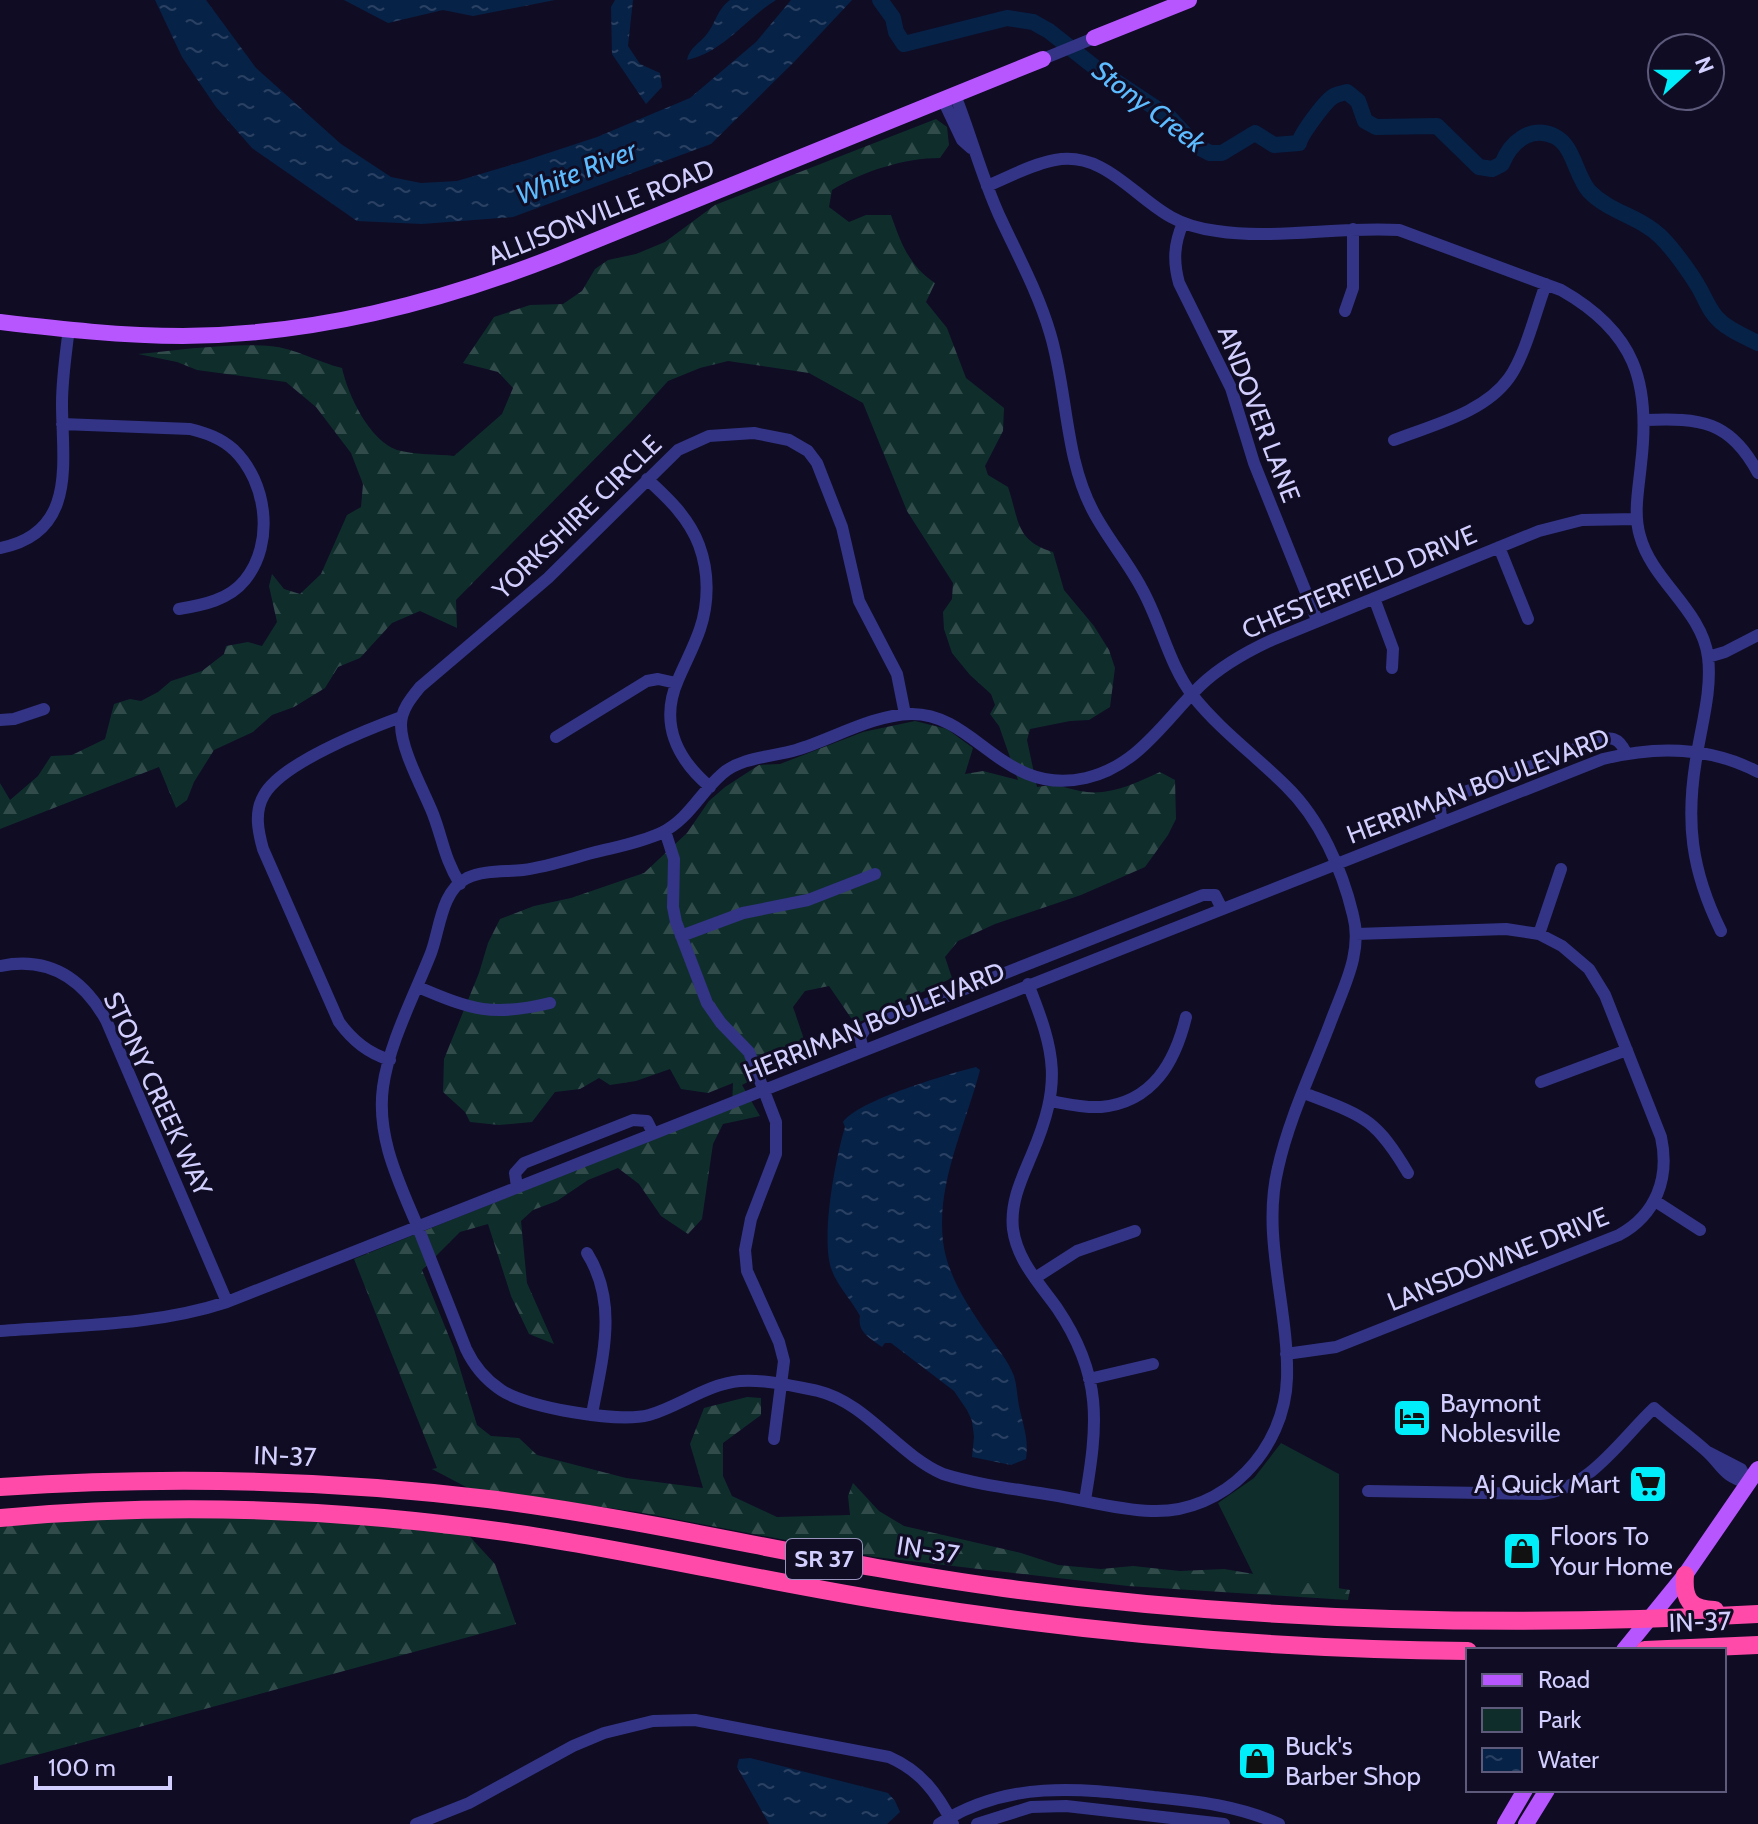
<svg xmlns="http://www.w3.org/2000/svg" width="1758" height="1824" viewBox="0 0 1758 1824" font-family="Cabin,sans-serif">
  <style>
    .green { fill: #0f2e2b }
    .forest { fill: url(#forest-firs) }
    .water { fill: url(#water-ripples) }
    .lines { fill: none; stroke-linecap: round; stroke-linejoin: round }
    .river { stroke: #072247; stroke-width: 16 }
    .minor { stroke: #333486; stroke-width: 12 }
    .major { stroke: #b756ff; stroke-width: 16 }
    .highway { stroke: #ff4aa9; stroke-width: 18 }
    .labels { text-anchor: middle; stroke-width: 6; stroke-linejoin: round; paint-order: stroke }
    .shield { fill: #0f0c24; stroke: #9894bd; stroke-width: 2 }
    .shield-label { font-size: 24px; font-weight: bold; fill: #d2cfff }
    .street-label { font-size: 26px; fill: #d2cfff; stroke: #0f0c24 }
    .poi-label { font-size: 26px; fill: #d2cfff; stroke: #0f0c24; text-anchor: start }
    .water-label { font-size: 28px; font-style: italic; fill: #5dbcff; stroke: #0f0c24 }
  </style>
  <defs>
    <pattern id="forest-firs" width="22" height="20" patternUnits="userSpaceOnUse" patternTransform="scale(2)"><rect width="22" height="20" fill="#0f2e2b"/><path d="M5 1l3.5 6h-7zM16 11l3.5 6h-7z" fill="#314b4b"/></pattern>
    <pattern id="water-ripples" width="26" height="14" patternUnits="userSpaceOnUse" patternTransform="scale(2)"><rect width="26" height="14" fill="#072247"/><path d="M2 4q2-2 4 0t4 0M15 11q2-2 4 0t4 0" fill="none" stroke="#2a4163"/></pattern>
  </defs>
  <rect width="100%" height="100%" fill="#0f0c24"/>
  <path class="green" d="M1281,1443L1339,1474V1590L1259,1586L1218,1503L1254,1478Z"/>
  <path class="forest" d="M936,119L947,127L949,145L940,158C905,158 863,171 832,190L829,207L849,222L866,215H891C901,243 909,266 935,283L926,302L947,328L966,378L1004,408L1003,431L985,466L988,475L1008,487C1019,519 1015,541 1053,552L1064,590L1094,626L1109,650L1115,668L1110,707L1089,720L1070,721L1030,729L1027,740L1037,787C1061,783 1058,787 1080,791C1108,797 1136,783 1160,772L1175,780L1176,819L1168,835L1145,867L1081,895L995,924L958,941L945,957L952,978L853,1025L851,1018L829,986L805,991L793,1007L808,1051L742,1085L760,1116L723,1124L713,1144L702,1219L688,1234L661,1216L639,1184L618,1168L588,1180L557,1201L533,1210L521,1221L527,1283L554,1344L529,1334L511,1296L488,1224L460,1232L422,1270L454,1349L477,1425L491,1436L519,1438L537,1455L626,1478L703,1488L690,1444L704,1408L747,1397L761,1398V1415L723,1443V1476L732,1496L777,1517L850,1515L848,1496L853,1483L879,1511L904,1526L1021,1553L1058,1565L1101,1569L1133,1566L1180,1571L1224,1569L1350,1590L1348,1600L1128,1586L875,1557L638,1512L468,1488L432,1469L437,1468L354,1259L732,1107L733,1083L708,1093L681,1089L670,1069L636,1081L610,1085L599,1078L580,1089L555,1092L532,1122L499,1125L470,1122L465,1112L443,1092L444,1059L479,973L488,943L500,919L534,906L571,898L644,873L687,833L709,801L725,787L759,765L780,764L863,732L915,721L947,729L973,748L965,774L983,771L1018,780L999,726L990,714L995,705L991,694L970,675L952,653L944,629L943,612L952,599L953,583L907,511L863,403L809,373L728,361L700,368L668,381L631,422L456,600L457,628L420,611L392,623L360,658L338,667L325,688L294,707L272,715L253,732L214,750L194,782L187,800L176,808L159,767L0,829V783L10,800L38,776L51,756L72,755L105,739L114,704L130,699L141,701L158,692L171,681L202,671L224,654L226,646L248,642L262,646L277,622L269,586L272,574L284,589L300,594L321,574L347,515L361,507L363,484L351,453L316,407L286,382L197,370L177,362L138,354C181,350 227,343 270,346C295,348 317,362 342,368C348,395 369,440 397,450C414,455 437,454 454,456L502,414L513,388L498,372L463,363L494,317L530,305L563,304L582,291L595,269L608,260L636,254L665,242L715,205Z
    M194,1511L461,1527L495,1564L516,1624L0,1765V1522Z"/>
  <path class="water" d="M155,0H206L256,68L341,144L391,177L421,183L457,181L521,162L597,137L690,98L756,42L791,0H852L795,61L711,144L513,217L422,224L357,221L252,148L216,107L182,57Z
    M344,0H555L473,16L443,10L388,23Z
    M615,0H633L628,46L640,64L660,73L662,87L646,104L612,54L611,7Z
    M730,0H776C745,19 724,52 687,60C689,48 700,43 707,34C717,21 716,11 730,0Z
    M976,1067L980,1070C965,1128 934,1187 944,1248C950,1280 970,1309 988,1335C997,1348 1008,1360 1014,1376C1017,1386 1017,1396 1019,1406C1023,1426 1029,1438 1026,1459L1011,1465L972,1457L974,1437L972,1421L967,1410L954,1391L891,1343H885L882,1347C870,1338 857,1332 860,1316C851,1299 837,1286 831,1268C821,1236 835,1160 845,1127L843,1122C859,1100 948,1074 976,1067Z
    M750,1758L888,1793L895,1801L900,1812L887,1824H769L737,1767L739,1759Z"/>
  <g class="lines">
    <path class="river" d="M880,0L893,18L896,32L904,44L1007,18L1033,22L1049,31L1097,69L1169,117L1196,146L1210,153H1222L1255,133L1274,145L1299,143C1301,134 1326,100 1334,96C1338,94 1343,93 1347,92L1358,101L1365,121L1376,127L1437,126L1479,167L1492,169L1502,164C1510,143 1530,125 1554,136C1574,145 1575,175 1589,191C1610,213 1640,216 1661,237C1673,249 1689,271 1698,286C1706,299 1709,312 1721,322C1731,331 1746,337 1758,343"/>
    <path class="minor" d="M1043,59L1094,38
      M955,95C971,135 981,175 999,215C1017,254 1038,292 1050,333C1068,392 1064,456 1093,511C1107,538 1128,562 1142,589C1161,623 1169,665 1193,696C1220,730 1256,756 1286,786C1320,819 1342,869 1353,915C1363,952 1344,986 1331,1021C1313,1069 1289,1118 1278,1168C1261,1237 1289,1308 1287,1378C1285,1449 1225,1514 1151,1511C1118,1510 1084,1500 1052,1495C1016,1489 978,1485 943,1474C897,1454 867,1403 818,1391C794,1386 764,1379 740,1381C707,1384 680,1406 649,1415C618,1423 528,1408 501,1390C486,1380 474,1366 466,1349C450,1309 435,1270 419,1230C400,1184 376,1138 383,1087C389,1043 415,994 431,953C440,929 441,891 467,878C484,870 505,872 523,870C546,867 570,859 592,853C615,847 640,843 661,833C689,819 699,794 722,774C741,757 772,757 796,750C833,739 872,715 911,714C976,713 1003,797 1086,778C1138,766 1164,721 1200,686C1221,666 1246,652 1272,640L1539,531L1582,520L1637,519
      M943,100L962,140L971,148
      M987,186C1009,177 1032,164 1055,160C1104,151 1133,196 1171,217C1185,225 1201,229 1217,231C1273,240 1340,226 1399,230L1561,290C1635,332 1651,382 1641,464C1639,487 1633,513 1640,536C1652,581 1702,610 1708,657C1712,689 1702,723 1697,754C1685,821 1691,870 1721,931
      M1183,223C1174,244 1173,261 1179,283L1231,388L1254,463L1317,620
      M1345,311L1353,288V229
      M1645,420C1700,418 1730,420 1758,473
      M62,424L190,429C206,433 221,438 234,450C267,482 275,543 245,580C229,600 203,605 179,609
      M1394,440C1432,425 1484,413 1509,378C1526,354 1535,313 1546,284
      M647,479C668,498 689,518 699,545C709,572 709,602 700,629C694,647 685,663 678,680C659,723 677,759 710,787
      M1499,547L1528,619
      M0,548C78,533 62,461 62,404C62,378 66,353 69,328
      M1374,598L1393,649L1392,668
      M1708,657L1725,652L1758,635
      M0,720L14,719L44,709
      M556,737L647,681L658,679L676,683
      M1443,821C1439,812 1438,804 1447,799L1595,741C1611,736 1619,737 1626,753
      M665,831L674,859L673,907L676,922L707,1003L721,1023L749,1052L776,1122V1154L751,1219L745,1250L747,1271L779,1342L784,1361L774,1439
      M460,884C444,858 443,840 433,814C423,789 401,750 401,725C401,710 411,698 420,687L548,578L678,450L709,436L754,433L789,440L808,451L817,463L842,527L859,601L897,674L905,714
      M1539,934L1561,869
      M681,936L743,913L808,900L875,874
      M0,966C49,956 83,979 106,1020L227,1302
      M1028,984C1056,1054 1062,1083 1032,1154C1022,1178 1010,1202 1013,1229C1017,1260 1039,1283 1057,1308C1103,1376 1098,1424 1085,1500
      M418,987C472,1010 492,1017 550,1003
      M863,1050L860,1037L866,1028L1203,895H1215L1222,909
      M390,1060C368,1053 353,1041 339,1022L263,849C258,831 254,812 264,795C282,763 366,730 401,717
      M1541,1082L1627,1050
      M1304,1093C1363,1116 1375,1117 1408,1173
      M1051,1101C1067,1104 1084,1108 1101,1107C1153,1102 1175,1062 1186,1017
      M517,1187L515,1173L524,1163L633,1120L647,1121L653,1133
      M1655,1201L1700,1230
      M587,1253C619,1304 602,1359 592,1414
      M1035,1278L1077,1251L1135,1231
      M0,1331C76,1325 154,1326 227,1302L1603,759C1655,746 1709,746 1758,772
      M1286,1354L1336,1347L1619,1235C1656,1215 1670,1178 1661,1137L1605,995L1589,969L1562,946L1539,934L1506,929L1356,934
      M1089,1379L1153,1364
      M1708,1452L1741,1469L1748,1483
      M1368,1491L1540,1494C1589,1490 1621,1439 1654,1408C1670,1422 1688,1435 1704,1449C1723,1465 1720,1475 1748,1483
      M416,1824L469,1803L573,1746L604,1733L653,1721L695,1720L889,1757C921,1771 937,1793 953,1824
      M939,1824C1007,1780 1079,1788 1154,1797C1197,1801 1239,1806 1279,1824
      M977,1824L1031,1807L1066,1806L1224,1824"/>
    <path class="major" d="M1094,38L1189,0
      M0,322C60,329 122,336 183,336C313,335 437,303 557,256L1043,59
      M1624,1650L1685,1575L1758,1469
      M1505,1824L1525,1790
      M1526,1824L1547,1790"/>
    <path class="highway" d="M0,1487C163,1476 325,1479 488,1499C661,1521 831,1565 1004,1588C1255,1621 1506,1628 1758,1614
      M0,1518C171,1502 349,1509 519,1534C646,1553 771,1583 899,1603C1087,1633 1277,1649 1468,1651
      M1685,1575C1683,1599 1690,1610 1715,1610
      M1645,1650L1758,1645"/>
  </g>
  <defs>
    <symbol id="hotel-square" viewBox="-11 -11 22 22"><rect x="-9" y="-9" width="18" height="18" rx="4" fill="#00edfa" stroke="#0f0c24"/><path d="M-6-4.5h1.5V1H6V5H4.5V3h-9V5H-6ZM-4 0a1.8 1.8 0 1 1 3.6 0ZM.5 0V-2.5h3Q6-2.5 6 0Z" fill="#111"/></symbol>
    <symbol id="supermarket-square" viewBox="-11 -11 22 22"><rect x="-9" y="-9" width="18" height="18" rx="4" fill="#00edfa" stroke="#0f0c24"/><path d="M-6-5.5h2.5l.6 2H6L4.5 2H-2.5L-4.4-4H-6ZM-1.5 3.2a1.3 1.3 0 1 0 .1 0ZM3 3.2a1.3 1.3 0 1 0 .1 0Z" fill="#111"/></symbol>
    <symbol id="shop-square" viewBox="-11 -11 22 22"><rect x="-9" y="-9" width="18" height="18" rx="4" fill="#00edfa" stroke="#0f0c24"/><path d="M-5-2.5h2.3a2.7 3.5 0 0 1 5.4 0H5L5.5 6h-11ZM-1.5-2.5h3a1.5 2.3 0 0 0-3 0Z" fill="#111"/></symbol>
  </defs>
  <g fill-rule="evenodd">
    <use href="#hotel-square" x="1390" y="1396" width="44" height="44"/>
    <use href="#supermarket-square" x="1626" y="1462" width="44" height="44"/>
    <use href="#shop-square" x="1500" y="1529" width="44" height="44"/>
    <use href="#shop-square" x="1235" y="1739" width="44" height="44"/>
  </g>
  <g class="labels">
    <rect class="shield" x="786" y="1539" width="76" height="40" rx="6"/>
    <g class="shield-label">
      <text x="824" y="1567">SR 37</text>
    </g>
    <g class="street-label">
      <text transform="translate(601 212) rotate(-22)" y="9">ALLISONVILLE ROAD</text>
      <text transform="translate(1259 414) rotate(69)" y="9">ANDOVER LANE</text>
      <text transform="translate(577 517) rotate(-44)" y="9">YORKSHIRE CIRCLE</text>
      <text transform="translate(1359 582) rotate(-23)" y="9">CHESTERFIELD DRIVE</text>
      <text transform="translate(1478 786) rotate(-21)" y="9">HERRIMAN BOULEVARD</text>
      <text transform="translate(874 1022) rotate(-22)" y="9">HERRIMAN BOULEVARD</text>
      <text transform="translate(158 1094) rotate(65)" y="9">STONY CREEK WAY</text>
      <text transform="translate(1498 1259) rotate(-22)" y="9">LANSDOWNE DRIVE</text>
      <text transform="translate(285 1456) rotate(2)" y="9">IN-37</text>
      <text transform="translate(928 1550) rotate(9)" y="9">IN-37</text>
      <text transform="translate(1700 1622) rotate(-2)" y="9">IN-37</text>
    </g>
    <g class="poi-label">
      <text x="1440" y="1412">Baymont<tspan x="1440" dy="30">Noblesville</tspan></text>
      <text x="1620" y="1493" text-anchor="end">Aj Quick Mart</text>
      <text x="1550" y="1545">Floors To<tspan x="1550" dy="30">Your Home</tspan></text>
      <text x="1285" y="1755">Buck's<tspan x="1285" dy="30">Barber Shop</tspan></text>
    </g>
    <g class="water-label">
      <text transform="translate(1149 106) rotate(37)" y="10">Stony Creek</text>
      <text transform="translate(576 172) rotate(-22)" y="10">White River</text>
    </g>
  </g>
  <rect x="1466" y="1648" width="260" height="144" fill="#0f0c24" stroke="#5d5a7c" stroke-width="2"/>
  <rect x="1482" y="1674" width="40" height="12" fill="#b756ff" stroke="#5d5a7c" stroke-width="2"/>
  <text x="1538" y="1688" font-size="24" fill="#d2cfff">Road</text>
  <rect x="1482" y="1708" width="40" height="24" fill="#0f2e2b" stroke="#5d5a7c" stroke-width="2"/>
  <text x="1538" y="1728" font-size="24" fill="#d2cfff">Park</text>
  <rect x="1482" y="1748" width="40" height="24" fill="url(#water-ripples)" stroke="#5d5a7c" stroke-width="2"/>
  <text x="1538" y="1768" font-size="24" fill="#d2cfff">Water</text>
  <g transform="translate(1686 72) rotate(69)"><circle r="38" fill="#0f0c24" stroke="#5d5a7c" stroke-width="2"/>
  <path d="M0-6L14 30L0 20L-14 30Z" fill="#00edfa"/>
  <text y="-12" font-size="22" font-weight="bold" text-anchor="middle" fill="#d2cfff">N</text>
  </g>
  <path d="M36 1776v12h134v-12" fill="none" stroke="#d2cfff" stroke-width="4"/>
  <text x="48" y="1776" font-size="24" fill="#d2cfff" stroke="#0f0c24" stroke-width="6" paint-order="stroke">100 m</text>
</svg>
